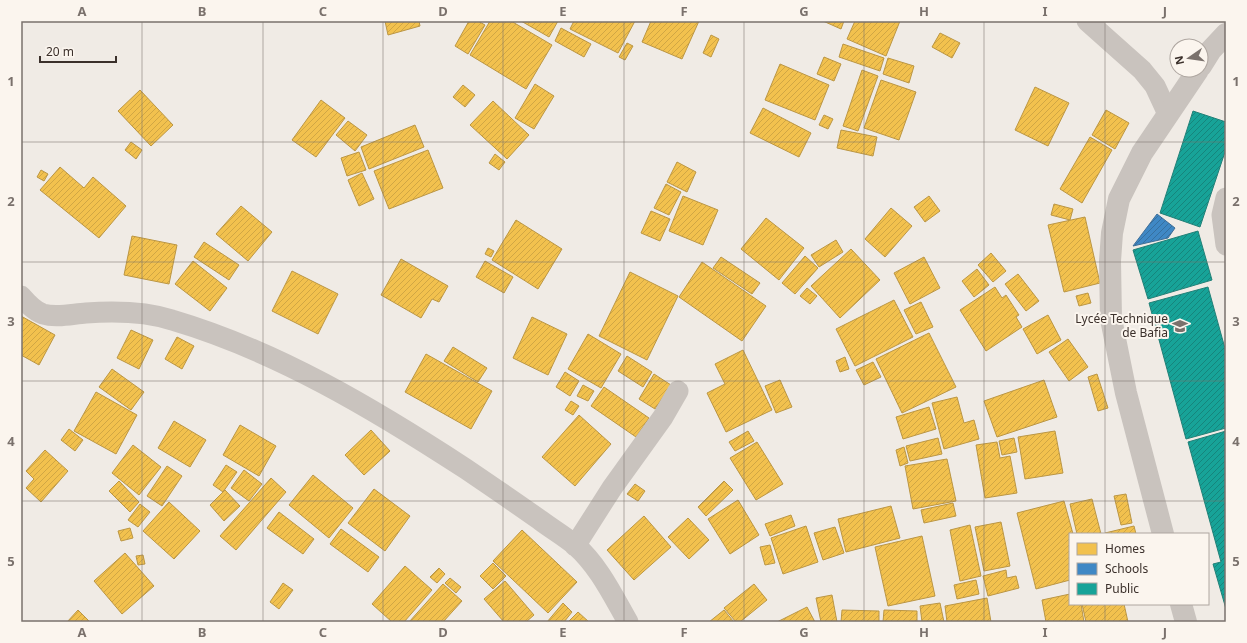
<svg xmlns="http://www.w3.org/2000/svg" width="1247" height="643" viewBox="0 0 1247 643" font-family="'Noto Sans',sans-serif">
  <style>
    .homes { fill: url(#homes-hatch); stroke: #bb9644 }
    .schools { fill: url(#schools-hatch); stroke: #3e6e97 }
    .public { fill: url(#public-hatch); stroke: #228077 }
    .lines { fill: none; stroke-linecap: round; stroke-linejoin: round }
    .minor { stroke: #c9c3be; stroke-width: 21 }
    .tertiary { stroke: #c9c3be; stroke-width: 22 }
    .grid { fill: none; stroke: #7a716c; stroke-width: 1; stroke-opacity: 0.55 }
    .labels { text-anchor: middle; stroke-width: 4; stroke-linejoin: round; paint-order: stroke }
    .poi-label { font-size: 12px; fill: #3b302b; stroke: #fbf5ee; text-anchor: end }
    .neatline { fill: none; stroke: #7a716c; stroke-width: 1.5 }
    .grid-label { font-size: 13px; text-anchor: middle; font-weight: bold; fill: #7a716c }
  </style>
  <defs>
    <pattern id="homes-hatch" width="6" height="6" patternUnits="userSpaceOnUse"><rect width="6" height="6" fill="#f2c14e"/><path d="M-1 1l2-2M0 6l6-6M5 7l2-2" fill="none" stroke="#d0a644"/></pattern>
    <pattern id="schools-hatch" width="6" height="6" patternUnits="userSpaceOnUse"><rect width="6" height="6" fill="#3f88c5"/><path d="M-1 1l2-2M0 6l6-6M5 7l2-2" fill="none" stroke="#3670a0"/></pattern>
    <pattern id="public-hatch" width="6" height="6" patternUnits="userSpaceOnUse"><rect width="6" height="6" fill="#17a398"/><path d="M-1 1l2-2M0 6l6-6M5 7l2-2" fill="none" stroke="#16857c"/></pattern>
  </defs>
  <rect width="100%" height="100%" fill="#f0ebe5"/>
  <path class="homes" d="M385,21H419L420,26L388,35Z
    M469,21H478L485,25L468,54L455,46Z
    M490,21H511L552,45L526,89L470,55Z
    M521,21H558L549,37Z
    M574,21H635L618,53L570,29Z
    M651,21H699L682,59L642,42Z
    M823,21H844L841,29Z
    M855,21H900L886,56L847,39Z
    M561,28L591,44L584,57L555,41Z
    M940,33L960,43L952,58L932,47Z
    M711,35L719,39L711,57L703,53Z
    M627,43L633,46L625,60L619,57Z
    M843,44L884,58L880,71L839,57Z
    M824,57L841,64L834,81L817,74Z
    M888,58L914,66L909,83L883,74Z
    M780,64L829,85L815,120L765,100Z
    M862,70L878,76L858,131L843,126Z
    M881,80L916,92L899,140L864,128Z
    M535,84L554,96L534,129L515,118Z
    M463,85L475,95L465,107L453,97Z
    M1035,87L1069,103L1048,146L1015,130Z
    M140,90L173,125L151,146L118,111Z
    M321,100L345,118L316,157L292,140Z
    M493,101L529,135L507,159L470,125Z
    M763,108L811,133L799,157L750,133Z
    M1106,110L1129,123L1115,149L1092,135Z
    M824,115L833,119L828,129L819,125Z
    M348,121L367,135L355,151L336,135Z
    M415,125L424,147L369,169L361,147Z
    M841,130L877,137L873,156L837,148Z
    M1090,137L1112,150L1082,203L1060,189Z
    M131,142L142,150L136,159L125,150Z
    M428,150L443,188L389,209L374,171Z
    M359,152L366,170L347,176L341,158Z
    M495,154L505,162L499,170L489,163Z
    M677,162L696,172L687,192L667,182Z
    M60,167L84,188L93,177L126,206L99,238L40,190Z
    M41,170L48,174L44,181L37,177Z
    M362,173L374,199L359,206L348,180Z
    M666,184L681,192L669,215L654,208Z
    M683,196L718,210L703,245L669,231Z
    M929,196L940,211L925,222L914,207Z
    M1054,204L1073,209L1070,220L1051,215Z
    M241,206L272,232L248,261L216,234Z
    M891,208L912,226L885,257L865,239Z
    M651,211L670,219L660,241L641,233Z
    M1085,217L1100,283L1064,292L1048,225Z
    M766,218L804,248L779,280L741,249Z
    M516,220L562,249L538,289L492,260Z
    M132,236L177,245L169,284L124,275Z
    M836,240L843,252L819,267L811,255Z
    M204,242L239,265L229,280L194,257Z
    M488,248L494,251L491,257L485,254Z
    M851,249L880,280L840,318L811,286Z
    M991,253L1006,271L993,282L978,265Z
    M805,256L818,268L795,294L782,283Z
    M721,257L760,283L752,294L713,268Z
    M924,257L940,288L910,304L894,273Z
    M401,259L448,286L439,302L432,299L421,318L381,295Z
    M193,261L227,288L210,311L175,284Z
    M485,261L513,277L504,293L476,277Z
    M702,262L766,306L742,341L679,297Z
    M977,269L989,285L974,297L962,281Z
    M292,271L338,294L318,334L272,311Z
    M630,272L678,296L647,360L599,336Z
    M1018,274L1039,301L1026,311L1005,284Z
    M995,287L1002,298L1006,295L1019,315L1016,317L1022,327L986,351L960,310Z
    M807,288L817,296L810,304L800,296Z
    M1088,293L1091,303L1079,306L1076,296Z
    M894,300L913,337L855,366L836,329Z
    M921,302L933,327L916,334L904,310Z
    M1048,315L1061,340L1037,354L1023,329Z
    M21,316L55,335L39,365L21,355Z
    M532,317L567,334L548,375L513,358Z
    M131,330L153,340L139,369L117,358Z
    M929,333L956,387L902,413L876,359Z
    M588,334L621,354L601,388L568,369Z
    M177,337L194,346L182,369L165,359Z
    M1068,339L1088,367L1069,381L1049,352Z
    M453,347L487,368L478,382L444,361Z
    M743,350L772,410L726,432L707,393L725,384L715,364Z
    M426,354L492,391L471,429L405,392Z
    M627,356L652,372L643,387L618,371Z
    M845,357L849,369L840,372L836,361Z
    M873,362L881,377L864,385L856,370Z
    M112,369L144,392L131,410L99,387Z
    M565,372L579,381L570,396L556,387Z
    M654,374L671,385L655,409L639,399Z
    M1097,374L1108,408L1098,411L1088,377Z
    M780,380L792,407L776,413L765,386Z
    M1044,380L1057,417L997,437L984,401Z
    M583,385L594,391L588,401L577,396Z
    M604,387L649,418L636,437L591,406Z
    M96,392L137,415L116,454L74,431Z
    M957,397L964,423L974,420L979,439L944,449L932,403Z
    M571,401L579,406L573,415L565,410Z
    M929,407L936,429L903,439L896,417Z
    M579,415L611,444L575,486L542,457Z
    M174,421L206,440L190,467L158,448Z
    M240,425L276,446L259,476L223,455Z
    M69,429L83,440L75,451L61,440Z
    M371,430L390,451L364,475L345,455Z
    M748,431L754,441L735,451L729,442Z
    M1055,431L1063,473L1025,479L1018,437Z
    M938,438L942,454L910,461L906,446Z
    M1014,438L1017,452L1002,455L999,441Z
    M757,442L783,484L756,500L730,458Z
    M997,442L1000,458L1010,456L1017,493L985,498L976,445Z
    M133,445L161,467L139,495L112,473Z
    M904,447L908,463L900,466L896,450Z
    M45,450L68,471L41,502L26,488L34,479L26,471Z
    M947,459L956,501L913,509L905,466Z
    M226,465L237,472L223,492L213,485Z
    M167,466L182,476L162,506L147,496Z
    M244,470L262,484L249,501L231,488Z
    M313,475L353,508L329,538L289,505Z
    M271,478L286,492L236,550L220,536Z
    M119,481L139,502L130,512L109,491Z
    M724,481L733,490L706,516L698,507Z
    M635,484L645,491L638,501L627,494Z
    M374,489L410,516L385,551L348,523Z
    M225,490L240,506L224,521L210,505Z
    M1126,494L1132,523L1121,525L1114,496Z
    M1092,499L1101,534H1077L1070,504Z
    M738,500L759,535L730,554L708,519Z
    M1064,501L1073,534H1070V580L1036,589L1017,513Z
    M169,502L200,531L174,559L143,531Z
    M953,503L956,516L924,523L921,510Z
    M140,504L150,512L138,527L128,520Z
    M891,506L900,538L846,552L838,519Z
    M279,512L314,539L303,554L267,528Z
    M791,515L795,526L770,536L765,524Z
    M644,516L671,547L634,580L607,550Z
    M688,518L709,540L689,559L668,537Z
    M1001,522L1010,566L984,571L975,527Z
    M970,525L981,576L960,581L950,530Z
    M806,526L818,562L783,574L771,538Z
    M1134,526L1136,534H1105V533Z
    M835,527L844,553L823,560L814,533Z
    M130,528L133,538L121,541L118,531Z
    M341,529L379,557L368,572L330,544Z
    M522,530L577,582L548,613L493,561Z
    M922,536L935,596L888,606L875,547Z
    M770,545L775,563L765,565L760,547Z
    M125,553L154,586L122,614L94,581Z
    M143,555L145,564L138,565L136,556Z
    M493,563L506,576L493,589L480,576Z
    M405,566L432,590L404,622H392L372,604Z
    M439,568L445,574L437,583L430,577Z
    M1006,570L1007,578L1016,576L1019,588L988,596L983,576Z
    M450,578L461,587L456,593L445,583Z
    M976,580L979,594L957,599L954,585Z
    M505,581L534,615L526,622H504L484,599Z
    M283,583L293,590L279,609L270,602Z
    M443,584L462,601L443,622H409Z
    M754,584L767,600L740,622H736L724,608Z
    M1070,594V604H1081L1084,622H1046L1042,600Z
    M832,595L837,622H821L816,598Z
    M987,598L991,622H947L945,606Z
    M563,603L572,612L564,622H547Z
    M940,603L944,622H922L920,606Z
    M1082,604H1124L1128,622H1086Z
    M807,607L815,622H777Z
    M78,610L90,622H67Z
    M724,610L734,622H709Z
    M842,610L879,611V622H841Z
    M884,610L917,611V622H883Z
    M578,612L589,622H568Z"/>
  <path class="schools" d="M1157,214L1175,228L1168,238L1133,246Z"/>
  <path class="public" d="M1193,111L1226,122V149L1200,227L1160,213Z
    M1198,231L1212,280L1148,299L1133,250Z
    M1208,287L1226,352V428L1186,439L1149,303Z
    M1226,431V609L1213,564L1221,562L1188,442Z"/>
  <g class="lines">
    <path class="minor" d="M1087,21L1142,70L1155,86L1168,114
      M1226,198L1222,215L1226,245
      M21,296C27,303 34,311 43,314C56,318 72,314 86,313C114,311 144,311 172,320C277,351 374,409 466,469C491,486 516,503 540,520C552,529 564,536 575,545C599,566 613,596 628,622
      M575,546L612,488L663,417L678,391"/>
    <path class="tertiary" d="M1201,66L1211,50L1226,34
      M1163,534L1126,393L1111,319L1110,261L1112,233L1119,199L1142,153L1198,70
      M1181,604L1186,622"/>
  </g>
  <path class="grid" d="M142,21V622M263,21V622M383,21V622M503,21V622M624,21V622M744,21V622M864,21V622M984,21V622M1105,21V534M21,142H1226M21,262H1226M21,381H1226M21,501H1226M1105,604V622"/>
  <defs>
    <symbol id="school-bare" viewBox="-9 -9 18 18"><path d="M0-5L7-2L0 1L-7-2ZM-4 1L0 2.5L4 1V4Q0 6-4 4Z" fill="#7a716c" stroke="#fbf5ee" stroke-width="2.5" paint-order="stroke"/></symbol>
  </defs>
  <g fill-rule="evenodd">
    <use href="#school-bare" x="1169" y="315" width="22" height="22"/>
  </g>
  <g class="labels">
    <g class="poi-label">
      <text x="1168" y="323">Lycée Technique<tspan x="1168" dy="14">de Bafia</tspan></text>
    </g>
  </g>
  <rect width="1247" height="643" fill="none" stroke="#fbf5ee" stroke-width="44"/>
  <rect x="1069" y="533" width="140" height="72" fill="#fbf5ee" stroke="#aea6a0"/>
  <rect x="1077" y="543" width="20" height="12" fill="#f2c14e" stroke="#aea6a0"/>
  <text x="1105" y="553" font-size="12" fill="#3b302b">Homes</text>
  <rect x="1077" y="563" width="20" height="12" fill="#3f88c5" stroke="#aea6a0"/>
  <text x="1105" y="573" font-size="12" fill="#3b302b">Schools</text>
  <rect x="1077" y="583" width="20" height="12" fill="#17a398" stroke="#aea6a0"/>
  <text x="1105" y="593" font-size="12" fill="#3b302b">Public</text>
  <g transform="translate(1189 58) rotate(257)"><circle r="19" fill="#fbf5ee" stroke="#aea6a0"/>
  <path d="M0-3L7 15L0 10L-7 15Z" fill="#7a716c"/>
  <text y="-6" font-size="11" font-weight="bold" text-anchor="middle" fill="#3b302b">N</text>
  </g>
  <path d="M40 56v6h76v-6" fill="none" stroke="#3b302b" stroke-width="2"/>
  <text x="46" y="56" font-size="12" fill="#3b302b" stroke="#fbf5ee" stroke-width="3" paint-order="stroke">20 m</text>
  <rect x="22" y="22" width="1203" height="599" class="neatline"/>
  <g class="grid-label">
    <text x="82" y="16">A</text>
    <text x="202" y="16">B</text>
    <text x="323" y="16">C</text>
    <text x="443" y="16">D</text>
    <text x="563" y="16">E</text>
    <text x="684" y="16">F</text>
    <text x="804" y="16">G</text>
    <text x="924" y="16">H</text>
    <text x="1045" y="16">I</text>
    <text x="1165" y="16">J</text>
    <text x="11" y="86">1</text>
    <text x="1236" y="86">1</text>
    <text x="11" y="206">2</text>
    <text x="1236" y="206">2</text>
    <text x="11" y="326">3</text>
    <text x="1236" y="326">3</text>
    <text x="11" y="446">4</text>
    <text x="1236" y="446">4</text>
    <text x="11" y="566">5</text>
    <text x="1236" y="566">5</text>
    <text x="82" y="637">A</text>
    <text x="202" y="637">B</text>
    <text x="323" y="637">C</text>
    <text x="443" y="637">D</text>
    <text x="563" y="637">E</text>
    <text x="684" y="637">F</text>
    <text x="804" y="637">G</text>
    <text x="924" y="637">H</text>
    <text x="1045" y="637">I</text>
    <text x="1165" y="637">J</text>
  </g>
</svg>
